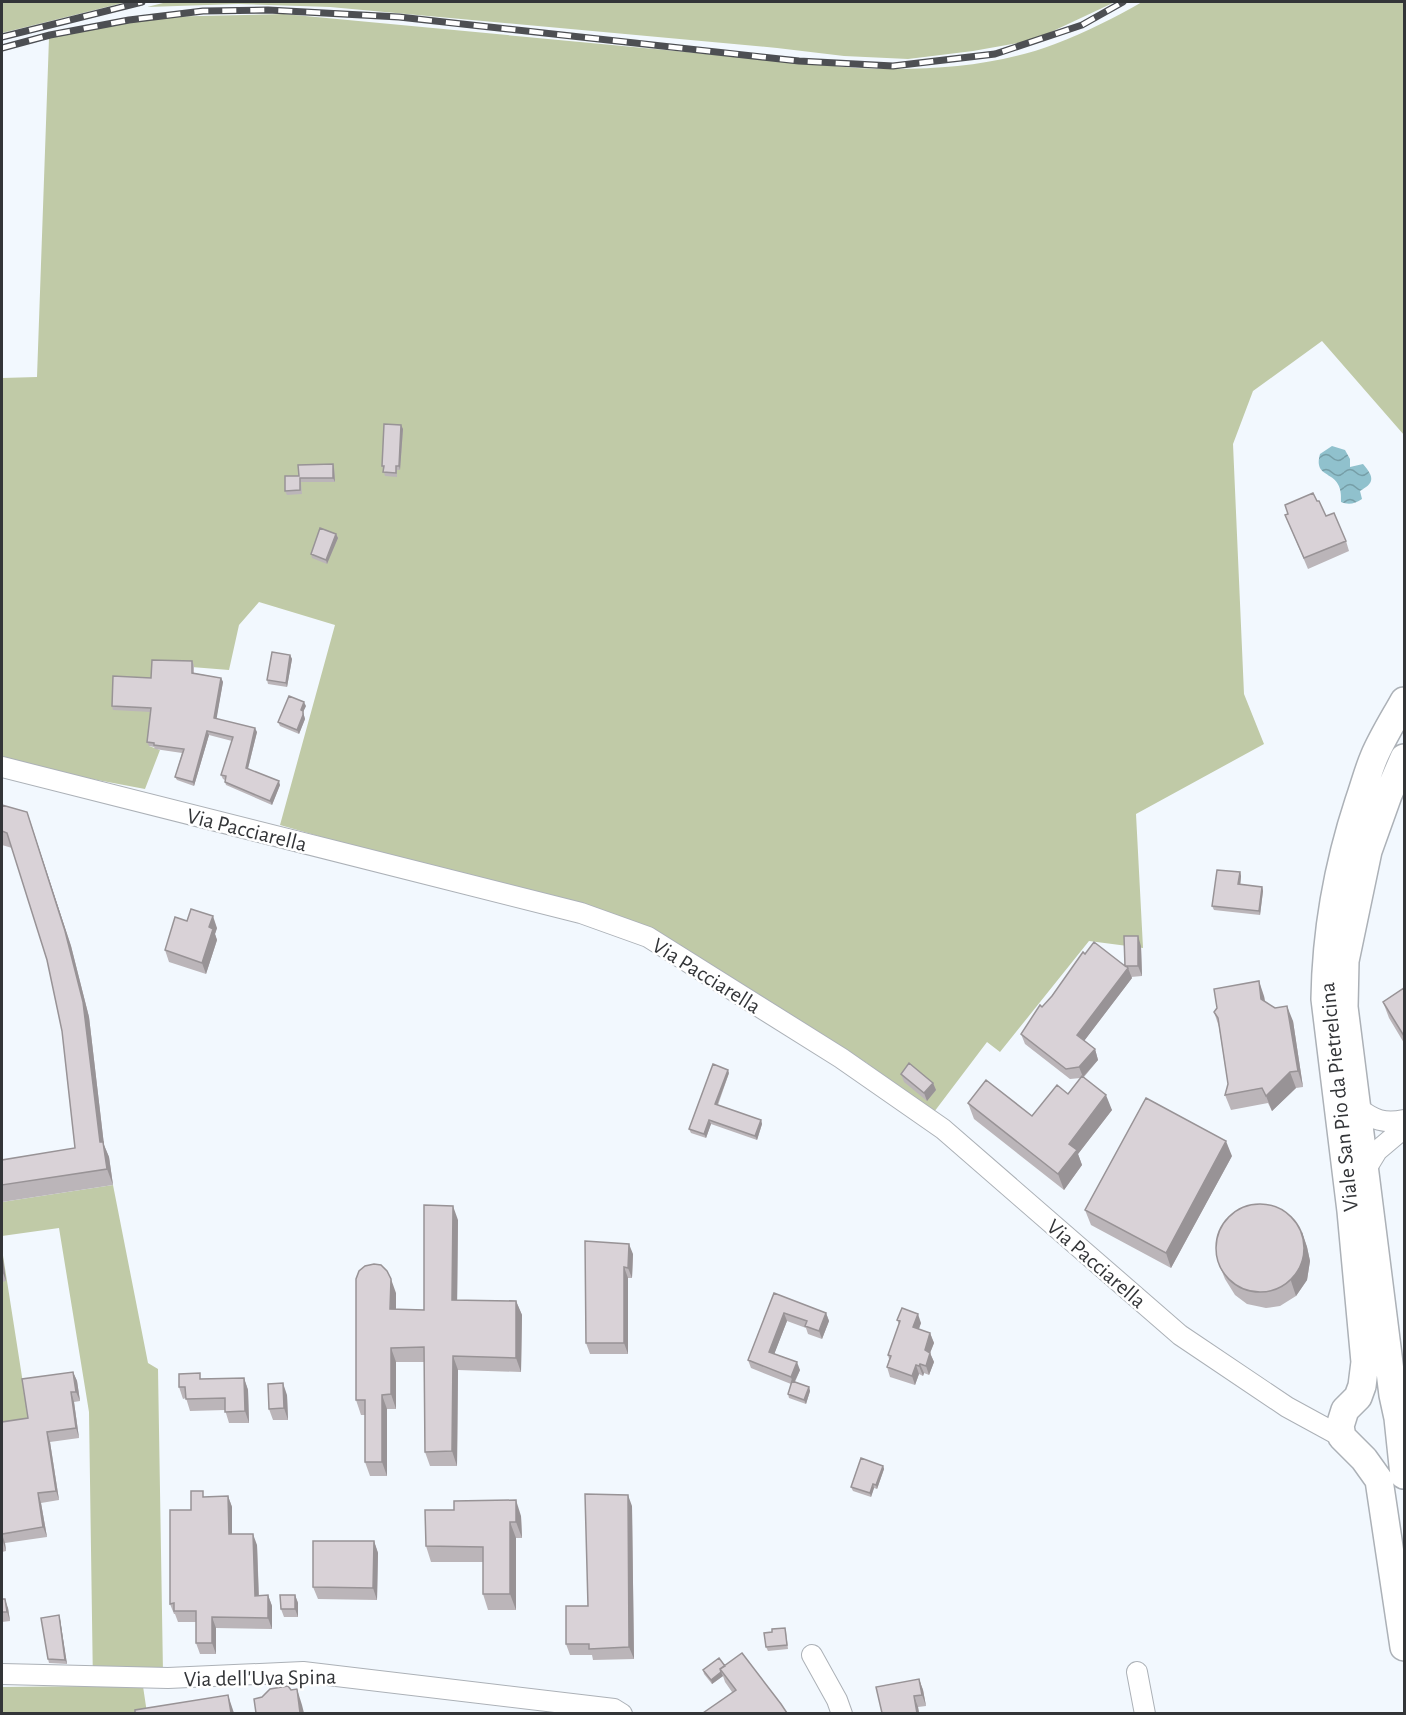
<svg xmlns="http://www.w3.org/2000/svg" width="1406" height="1715" viewBox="0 0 1406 1715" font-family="'Alegreya Sans',sans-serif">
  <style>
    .grass { fill: #c0caa7 }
    .water { fill: url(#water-waves) }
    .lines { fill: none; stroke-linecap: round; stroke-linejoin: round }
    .minor-casing { stroke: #acb1b7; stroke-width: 22 }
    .secondary-casing { stroke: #acb1b7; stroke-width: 30 }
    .minor { stroke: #fff; stroke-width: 20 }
    .secondary { stroke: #fff; stroke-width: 27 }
    .rail-casing { stroke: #4d4f53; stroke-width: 7 }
    .rail { stroke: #fff; stroke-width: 4.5; stroke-dasharray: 14; stroke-linecap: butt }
    .wall { fill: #bbb5b9 }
    .shaded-wall { fill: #989396 }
    .building { fill: #d9d2d7; stroke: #989396; stroke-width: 1.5 }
    .labels { text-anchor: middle; stroke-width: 5; stroke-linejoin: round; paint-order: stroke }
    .street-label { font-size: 22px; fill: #333538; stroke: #fff }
  </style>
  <defs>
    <pattern id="water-waves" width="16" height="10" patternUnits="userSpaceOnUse" patternTransform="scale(1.5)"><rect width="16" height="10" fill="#90c1cd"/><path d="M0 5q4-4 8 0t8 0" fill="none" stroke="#769ea7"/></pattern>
  </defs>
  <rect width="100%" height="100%" fill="#f2f8fe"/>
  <path class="grass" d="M2,2H127L2,33Z
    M167,2H1115L1034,40L973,51L908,59L844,56L777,48L330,7L238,4L147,7Z
    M1142,2H1404V435L1322,341L1253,391L1233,444L1244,694L1264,744L1136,814L1143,948L1089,941L1000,1052L987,1042L931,1116L867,1063L642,929L280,825L335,625L259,602L239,625L229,670L154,664L149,746L160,750L145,789L2,762V378L37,377L49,38L155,17L284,14L856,68C922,71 992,68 1055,44C1086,32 1114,18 1142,2Z
    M113,1185L148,1363L158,1369L163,1673H141L147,1713H2V1687L93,1686L89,1412L59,1228L2,1236V1202Z
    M2,1249L30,1428L2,1432Z"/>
  <path class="water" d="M1332,446L1345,450L1350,459V467L1363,464C1375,478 1374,483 1360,491L1362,499C1355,504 1348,505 1341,502C1344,467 1312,482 1320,454Z"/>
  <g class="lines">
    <defs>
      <path id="minor" d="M2,767L581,913L648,937L841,1058L943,1129L1180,1335L1287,1407L1342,1437
        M1358,1108C1374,1120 1384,1124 1404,1120
        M1366,1169L1377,1151L1404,1128
        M812,1655L837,1700L842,1714
        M1137,1672L1145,1714
        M2,1674L168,1678L303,1672L614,1709L622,1714"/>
      <path id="secondary" d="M1404,701C1394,719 1382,738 1374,757C1368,771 1364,787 1359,801C1338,865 1326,932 1325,999L1351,1211L1365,1362L1362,1386L1358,1397L1345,1410L1340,1426L1342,1437L1364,1459L1379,1480L1404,1647
        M1404,758L1388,795L1368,851L1345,961L1344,1007L1393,1395L1398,1418L1404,1475"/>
    </defs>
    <use href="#minor" class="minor-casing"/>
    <use href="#secondary" class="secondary-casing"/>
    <use href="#minor" class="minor"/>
    <use href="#secondary" class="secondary"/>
    <defs>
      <path id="rail" d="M2,37L142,2
        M2,48L50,35L129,20L203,11L268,10L399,17L799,61L893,66L995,54L1082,25L1123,2"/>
    </defs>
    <use href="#rail" class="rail-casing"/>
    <use href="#rail" class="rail"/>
  </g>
  <path class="wall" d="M401,425L403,429L400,470H397V477L385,476L382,466Z
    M333,464L334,468L335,482H301L302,494L287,495L285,491L299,476Z
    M1317,501L1326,516L1346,541L1349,551L1308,569L1285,515Z
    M336,534L338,538L327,564L312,558L311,554Z
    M290,655L292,659L287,687L268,684L267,680Z
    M192,661L194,665V673L221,678L223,682L216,719L257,732L248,769L280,785L272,805L226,785L225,782V780L223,779L221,775L232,741L209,735L194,786L177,780L175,777L182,753L155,749L154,747L149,746L147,742L151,712L113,710L112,706L151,678Z
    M306,706L303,712L305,719L299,734L280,726L278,722Z
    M2,805L27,812L71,946L89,1017L104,1145L109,1157L113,1185L2,1202V1160L75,1148L62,1031L47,960L12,848L2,845Z
    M1240,872L1241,876L1240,884L1262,887L1263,891L1260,915L1214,910L1212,906Z
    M187,921L217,928L215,934L217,940L206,974L169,962L165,950Z
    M1141,946L1142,976L1131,977L1132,978L1084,1041L1095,1049L1098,1060L1084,1077L1112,1110L1078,1154L1082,1165L1064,1190L974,1119L968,1103L1032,1116L1068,1094L1081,1078L1070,1079L1025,1044L1021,1034L1085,954L1125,966Z
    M1404,988V1043L1389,1018L1383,1002Z
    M1264,996L1265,1002L1293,1021L1303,1087L1296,1088L1272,1111L1268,1103L1231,1110L1225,1095L1228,1084L1219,1027L1214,1012Z
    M729,1073L718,1105L761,1120L762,1124L757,1140L711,1124L706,1138L691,1133L689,1129Z
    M901,1074L933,1083L936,1090L927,1101L904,1082Z
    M1232,1156L1171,1268L1091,1225L1085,1210Z
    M458,1220L457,1300L516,1301L522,1315L521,1372L458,1370L457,1466H430L425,1452L424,1362H396V1409H387V1476H370L365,1462V1415H361L356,1400L396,1293V1309L424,1310Z
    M1302,1232L1307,1247L1310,1261L1307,1280L1296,1296L1280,1306L1266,1308L1247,1304L1235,1295L1225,1279L1219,1264Z
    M585,1241L633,1254L632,1278H628V1354H590L586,1343Z
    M2,1255L6,1281L2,1282Z
    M774,1293L826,1313L829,1321L822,1339L808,1334L806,1328L787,1321L774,1354L800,1370L795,1382L809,1387L810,1391L806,1404L789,1398L788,1394L791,1384L751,1368L748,1360Z
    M897,1320L921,1323L919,1329L930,1333L934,1343L930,1353L934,1362L929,1375L924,1373L923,1376L919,1374L915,1385L890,1377L887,1367L889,1359L888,1355L899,1324Z
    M73,1372L77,1381L80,1401L74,1402L79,1438L50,1442L59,1500L41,1503L47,1537L5,1543L6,1551L2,1552V1422L28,1418Z
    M244,1378L248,1390L249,1423H229L225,1410L190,1411L186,1398L183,1399L179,1387L202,1379Z
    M287,1395L288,1420H273L269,1409Z
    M883,1466L884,1469L877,1489L874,1488L871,1497L853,1491L851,1487Z
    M228,1496L232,1507V1534L257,1545L259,1596L268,1595L272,1606V1629L216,1628V1654H200L196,1643V1622H178L175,1614H174L170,1604L191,1510L205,1497Z
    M632,1506L634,1659L593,1660L592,1655H570L566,1644L588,1606Z
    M521,1516L522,1538H516V1610H488L483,1594V1562H431L426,1546Z
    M374,1541L378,1553L377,1600L318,1599L313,1587Z
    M295,1595L298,1603V1617H284L281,1609Z
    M2,1599L8,1608L10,1621L2,1622Z
    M59,1615L60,1619L67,1664L49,1663L48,1659Z
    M786,1631L788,1649L768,1651L766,1647Z
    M725,1666L781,1704L732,1692L725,1682L723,1676L712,1684L704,1674L703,1670Z
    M919,1679L923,1690L926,1706L918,1707L919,1713H882Z"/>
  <path class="shaded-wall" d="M401,425L403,429L400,470L399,466Z
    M333,464L334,468L335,482L333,478Z
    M336,534L338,538L327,564L326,560Z
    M290,655L292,659L287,687L286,683Z
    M221,678L223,682L216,722L214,718Z
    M304,702L306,706L303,712L305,719L299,734L297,730L301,710Z
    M255,728L257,732L247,772L246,768Z
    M207,731L209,735L194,786L193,782Z
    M279,781L280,785L272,805L270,801Z
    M27,812L71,946L89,1017L104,1145L109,1157L113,1185L107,1169L100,1142Z
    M1240,872L1241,876L1240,888L1238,884Z
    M1262,887L1263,891L1260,915L1259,911Z
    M213,916L217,928L215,934L217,940L206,974L202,963L209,927Z
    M1138,936L1141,946L1142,976L1138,966Z
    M1128,968L1132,978L1081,1045L1077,1035Z
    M1259,981L1264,996L1267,1014L1261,999Z
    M1287,1006L1293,1021L1303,1087L1298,1071Z
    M1095,1049L1098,1060L1083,1077L1079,1067Z
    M728,1070L729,1073L716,1108L715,1104Z
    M1290,1072L1296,1088L1272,1111L1266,1096Z
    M933,1083L936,1090L927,1101L924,1093Z
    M1106,1095L1112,1110L1078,1154L1082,1165L1064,1190L1058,1174L1069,1144Z
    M709,1120L711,1124L706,1138L704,1134Z
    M761,1120L762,1124L757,1140L755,1136Z
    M1226,1141L1232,1156L1171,1268L1166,1253Z
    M453,1206L458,1220L457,1314L452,1300Z
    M1302,1232L1307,1247L1310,1261L1307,1280L1296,1296L1291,1281Z
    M629,1244L633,1254L632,1278L628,1268Z
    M2,1255L3,1258L6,1281L3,1273Z
    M624,1267L628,1278V1354L624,1343Z
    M391,1279L396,1293V1324L390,1309Z
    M516,1301L522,1315L521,1372L516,1358Z
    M784,1313L787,1321L772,1360L769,1352Z
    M826,1313L829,1321L822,1339L819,1331Z
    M918,1314L921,1323L916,1336L913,1327Z
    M930,1333L934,1343L930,1353L934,1362L929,1375L926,1366L925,1350Z
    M391,1348L396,1362V1409L391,1394Z
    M453,1356L458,1370L457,1466L452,1451Z
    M797,1362L800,1370L793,1385L791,1377Z
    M920,1364L924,1373L923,1376L919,1366Z
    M916,1365L919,1374L915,1385L912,1376Z
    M73,1372L77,1381L80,1401L76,1392Z
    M244,1378L248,1390L249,1423L245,1411Z
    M283,1383L287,1395L288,1420L284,1408Z
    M809,1387L810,1391L806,1404L804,1400Z
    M71,1392L74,1402L79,1438L76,1428Z
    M382,1395L387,1409V1476L382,1462Z
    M47,1432L50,1442L59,1500L56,1491Z
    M883,1466L884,1469L877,1489L876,1485Z
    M873,1484L874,1488L871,1497L870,1493Z
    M38,1493L41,1503L47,1537L43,1527Z
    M628,1495L632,1506L634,1659L629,1647Z
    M228,1496L232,1507V1545L229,1534Z
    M516,1500L521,1516L522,1538L516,1522Z
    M510,1522L516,1538V1610L510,1594Z
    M2,1534L5,1543L6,1551L3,1542Z
    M253,1534L257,1545L259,1606L255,1596Z
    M374,1541L378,1553L377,1600L373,1588Z
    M268,1595L272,1606V1629L268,1618Z
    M295,1595L298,1603V1617L295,1609Z
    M5,1599L8,1608L10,1621L7,1612Z
    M59,1615L60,1619L67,1664L65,1660Z
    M212,1617L216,1628V1654L212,1643Z
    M721,1672L723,1676L712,1684L711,1680Z
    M919,1679L923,1690L926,1706L922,1695Z
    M297,1689L302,1705L304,1713H300Z
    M228,1695L234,1713H231Z
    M914,1696L918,1707L919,1713H917Z"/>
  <path class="building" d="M384,424L401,425L399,466H396V473L383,472L384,466H382Z
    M333,464V478H300V490L285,491V476H299L298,465Z
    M1313,493L1317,501H1319L1326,516L1334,513L1346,541L1304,558L1285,515L1288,514L1285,505Z
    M320,528L336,534L326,560L311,554Z
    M272,652L290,655L286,683L267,680Z
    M152,660L192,661V673L221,678L214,718L255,728L246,768L279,781L270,801L225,782L226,776L221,775L233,737L207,731L193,782L175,777L184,749L154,745V743L147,742L151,708L112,706L113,676L151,678Z
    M289,696L304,702L301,710L303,711V715L297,730L278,722Z
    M2,805L27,812L65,931L83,1002L100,1142H103L107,1169L2,1185V1160L75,1148L62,1031L47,960L7,833L2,831Z
    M1217,870L1240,872L1238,884L1262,887L1259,911L1212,906Z
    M191,909L213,916L209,927L213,929L202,963L165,950L175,917L187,921Z
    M1124,936H1138V966H1126L1128,968L1077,1035L1095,1049L1079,1067L1066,1069L1021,1034L1040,1005L1042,1007L1052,996L1083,952L1085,954L1094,942L1125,966Z
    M1259,981L1261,999L1275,1008L1287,1006L1298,1071L1290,1072L1266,1096L1262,1088L1225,1095L1228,1084L1218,1018L1214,1012L1217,1008L1214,989Z
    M1404,988V1036L1383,1002Z
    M909,1063L933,1083L924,1093L901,1074Z
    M713,1064L728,1070L715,1104L761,1120L755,1136L709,1120L704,1134L689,1129Z
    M1082,1076L1106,1095L1069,1144L1077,1150L1058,1174L968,1103L986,1080L1032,1116L1057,1085L1068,1094Z
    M1146,1098L1226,1141L1166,1253L1085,1210Z
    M1216 1248a44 44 0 1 1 88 0a44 44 0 1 1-88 0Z
    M424,1205L453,1206L452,1300L516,1301V1358L453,1356L452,1451L425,1452L424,1347L391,1348V1394L382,1395V1462H365V1400H356V1279L359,1271L365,1266L374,1264L381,1265L387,1271L391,1279L390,1309L424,1310Z
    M585,1241L629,1244L628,1268L624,1267V1343H586Z
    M2,1260L3,1273H2Z
    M774,1293L826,1313L819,1331L805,1326L807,1321L784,1313L769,1352L797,1362L791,1377L748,1360Z
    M902,1308L918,1314L913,1327L930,1333L925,1350L930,1353L926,1366L920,1364L919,1366L916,1365L912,1376L887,1367L891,1356L888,1355L900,1321L897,1320Z
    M73,1372L76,1392H71L76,1428L47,1432L56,1491L38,1493L43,1527L2,1534V1422L28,1418L22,1379Z
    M200,1373V1379L244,1378L245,1411L225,1412V1398L186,1399L185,1387H179V1374Z
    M792,1381L809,1387L804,1400L788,1394Z
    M283,1383L284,1408L269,1409L268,1384Z
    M861,1458L883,1466L876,1485L873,1484L870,1493L851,1487Z
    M191,1491H203V1497L228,1496L229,1534H253L255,1596L268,1595V1618L212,1617V1643H196V1611H174V1603L170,1604V1510H191Z
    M585,1494L628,1495L629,1647L589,1649V1644H566V1606H588Z
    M516,1500V1522H510V1594H483V1547L426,1546L425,1510H454V1501Z
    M313,1541H374L373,1588L313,1587Z
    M280,1595H295V1609H281Z
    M2,1599H5L7,1612H2Z
    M59,1615L65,1660L48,1659L41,1618Z
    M785,1628L787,1645L766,1647L764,1633L772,1632V1629Z
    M742,1653L781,1704L787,1713H703L736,1690L720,1669Z
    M719,1658L725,1666L720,1669L721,1672L711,1680L703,1670Z
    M919,1679L922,1695L914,1696L917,1713H882L876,1687Z
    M288,1686L291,1690L297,1689L300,1713H256L254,1699L262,1697L270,1689Z
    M228,1695L231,1713H135V1710Z"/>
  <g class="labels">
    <g class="street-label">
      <text transform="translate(247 829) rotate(14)" y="8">Via Pacciarella</text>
      <text transform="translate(707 975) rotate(32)" y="8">Via Pacciarella</text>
      <text transform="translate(1338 1097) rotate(-96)" y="8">Viale San Pio da Pietrelcina</text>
      <text transform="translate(1097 1263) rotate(41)" y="8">Via Pacciarella</text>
      <text transform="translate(260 1677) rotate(-1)" y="8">Via dell'Uva Spina</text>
    </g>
  </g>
  <rect width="1406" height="1715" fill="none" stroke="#333538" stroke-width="6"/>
</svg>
